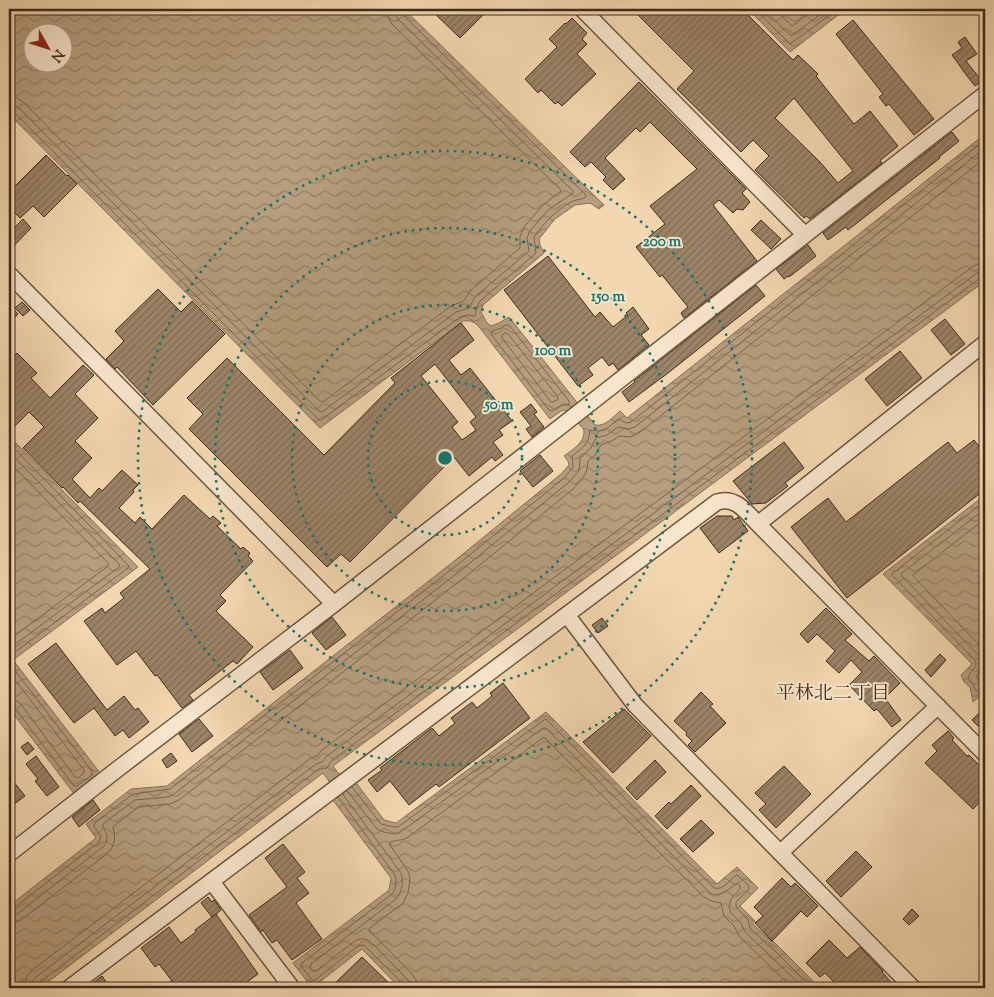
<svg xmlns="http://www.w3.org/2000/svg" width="994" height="997" viewBox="0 0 994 997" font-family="'Sorts Mill Goudy','Noto Serif JP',serif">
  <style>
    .water { fill: url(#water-waves); stroke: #856f55; fill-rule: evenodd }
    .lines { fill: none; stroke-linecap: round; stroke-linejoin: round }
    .shore { stroke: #7a644b; stroke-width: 1 }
    .building { fill: url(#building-hatch); stroke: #3e2b19; fill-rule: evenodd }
    .minor-casing { stroke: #6b563f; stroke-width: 18 }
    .minor { stroke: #f7e5cc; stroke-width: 15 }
    .ring { fill: none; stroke: #0f766e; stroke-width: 2.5; stroke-dasharray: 2.5 5 }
    .labels { text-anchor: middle; stroke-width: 4; stroke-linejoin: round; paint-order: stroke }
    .neighbourhood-label { font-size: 19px; fill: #3e2b19; stroke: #f7e5cc }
    .centre { fill: #0f766e; stroke: #f7e5cc; stroke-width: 2.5 }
    .ring-label { font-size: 15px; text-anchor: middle; font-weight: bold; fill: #0f766e; stroke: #f7e5cc; stroke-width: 4; stroke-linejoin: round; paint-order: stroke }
  </style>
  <defs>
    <pattern id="water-waves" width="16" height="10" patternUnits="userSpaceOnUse" patternTransform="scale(1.25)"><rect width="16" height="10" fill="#b59d7d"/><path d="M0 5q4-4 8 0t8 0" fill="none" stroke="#958066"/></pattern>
    <pattern id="building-hatch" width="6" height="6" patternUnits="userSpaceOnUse" patternTransform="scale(1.25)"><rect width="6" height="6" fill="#9c8468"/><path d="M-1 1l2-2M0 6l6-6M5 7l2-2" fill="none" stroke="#816c55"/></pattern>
  </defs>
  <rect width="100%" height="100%" fill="#f3d7b0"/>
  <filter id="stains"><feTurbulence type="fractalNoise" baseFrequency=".004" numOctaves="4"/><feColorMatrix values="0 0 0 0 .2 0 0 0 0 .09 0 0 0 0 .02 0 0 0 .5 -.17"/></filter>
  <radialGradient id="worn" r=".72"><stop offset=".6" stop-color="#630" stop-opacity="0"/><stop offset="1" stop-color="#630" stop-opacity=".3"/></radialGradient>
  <path class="water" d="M9,9H404L604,205L599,209L590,203L575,205L555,219L539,239L540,245L544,253L483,305L481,312L487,323L491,326L499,323L509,317L595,425C605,427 613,417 620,411L627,418L985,134V281L333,766L338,773L357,784L384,820L396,823L546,712L717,884L737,867L758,888L740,906L755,921L753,924L772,942L773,941L820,988H400L362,949L312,988L293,963L389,890L391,878L333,800L329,781L323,773L40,988H9V906L96,838L86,824L131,789L167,786L458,558L561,474L569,465L568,461L564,456C573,449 585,443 584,430L569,412L566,410L561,411L550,419L480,328C475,322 471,320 463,321L320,428L9,114ZM32,32H62V62H32Z
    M748,9H846L790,52Z
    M9,436L138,567L13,660L101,774L75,795L9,708Z
    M985,495V692L973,702L970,687L964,682L961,675L972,664L883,574Z"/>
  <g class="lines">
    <path class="shore" d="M755,9L790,44L838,9
      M763,9L791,36L828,9
      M774,9L792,26L815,9
      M9,97L17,98L24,103L320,401L323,402L451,306L464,301L470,291L520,248V236L524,227L543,205L561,191L560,189L392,24L388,17L387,9
      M9,104L14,105L19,108L319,411L322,412L456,312L469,308L475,297L529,251L527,238L530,231L548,210L573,193V191L398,19L395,14L394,9
      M9,111L14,112L319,420H321L460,317L468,315L475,316L477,307L480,301L536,253L534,237C544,223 556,210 571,202C576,199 582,200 586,197L585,194L402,14L401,9
      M506,325H509L569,401V405H562L552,411L549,410L491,334L492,331L501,328Z
      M506,333L508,334L558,397L557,400L553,402H551L502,338V335Z
      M9,443L129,566L128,568L11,655L9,659L10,664L92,771V775L77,786H74L15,708L12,706L9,705
      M9,452L120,565L119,567L9,649
      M9,462L109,564L108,566L9,640
      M985,501L893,573L892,575L975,660C979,668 969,671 968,678L973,684L976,691L985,688
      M985,509L902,573L901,575L980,657C985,666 980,670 976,677L980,682H985
      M985,519L914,574L913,576L985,651
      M9,672L84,770L83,774L78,778L75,777L20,703L15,700L9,699
      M352,787L381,824L394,827H398L544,720L546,719L714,888C723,891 730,879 737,875L749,886V889L736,902V907L748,920L750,928L768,945L771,947L812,988
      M346,791L349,793L377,829C383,833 392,834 399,833L543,728H546L710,893C721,898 727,890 736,884H738L740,886V889L731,899L729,907L731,913L741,923L745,932L804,988
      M343,793L344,796L401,873C404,881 402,892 396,899L311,964L310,967L313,971H316L355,941C360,938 365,938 371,942L407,979L409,983L410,988
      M338,797L395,875C397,880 396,890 392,894L302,963L301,966L312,980H315L358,946L364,945L402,983L403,988
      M9,909L14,908L99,842L101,836L94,826L95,823L133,794L170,789L461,562L564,478L573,467L572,456C584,446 588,446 590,430L598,431L605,430L619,419L626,423L631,422L985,140
      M9,916L17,914L104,846C109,839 107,834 103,827V824L135,800L168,797L174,794L465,567L568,483L579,471L580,458L591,448L596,438L607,435L618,427L628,429L635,427L985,148
      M9,923L16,922L21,920L108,853C115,845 116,838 113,828L114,826L138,807L170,804L179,800L470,573L573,489L584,476L587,470L588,461L596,454L601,445L612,441L619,436L630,437L639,433L985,158
      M24,988L26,978L31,971L311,758L318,755L322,750L972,267L978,264L985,263
      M31,988L32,982L36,977L316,764L322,762L327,756L977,273L985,271
      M37,988L38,985L40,982L319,769L327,768L331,761L980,278L985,277
      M417,988L416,980L412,974L376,937L369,931L370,928L403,903L408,893L410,878L408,871L390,845V842C394,840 401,841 407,838L544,737L704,897L711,901L721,903L724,916L734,926L740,937L793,988"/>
  </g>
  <path class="building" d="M430,9H489L460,38Z
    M632,9H742L793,60L798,55L818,74L816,76L854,124L870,111L898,146L882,159L880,160L882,163L810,219L806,216L804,218L755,170L769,156L753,140L741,152L677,89L694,71ZM794,98L853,171L838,183L820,162L775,118Z
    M572,18L587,33L582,39L587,44L577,54L596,74L562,106L558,102L555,104L541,90L538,93L525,79L557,47L549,39L565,23L566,24Z
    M853,20L934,119L914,135L889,104L886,106L879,97L883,94L836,34Z
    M965,37L977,54L966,61L982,81L975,86L967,76L952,55L962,48L958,42Z
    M639,82L746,189L742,193L750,202L743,210L737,209L733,213L719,200L713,205L757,261L684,318L681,313L688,307L662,275L660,277L636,247L665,224L650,206L697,169L650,122L640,132L636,128L605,158L625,179L613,190L603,180L606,177L591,162L585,167L570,152Z
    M952,132L959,141L939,157L940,158L848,230L846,227L828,240L823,233Z
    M46,155L67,176L68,175L77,184L44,217L33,206L20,218L9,207V192Z
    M23,219L31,228L9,251V233Z
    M761,220L781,239L771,249L751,230Z
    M808,245L816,256L789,277L788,276L784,279L776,269Z
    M548,256L595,317L600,312L613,327L628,315L626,313L633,307L649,329L641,335L649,345L618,370L613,363L609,366L602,357L588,368L593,375L578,386L504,290Z
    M756,285L765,296L668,373L629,402L622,392L635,382L634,381Z
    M158,289L181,312L192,301L225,334L153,405L117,367L115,369L106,359L124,341L115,331Z
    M22,302L30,310L23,316L15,308Z
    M9,304L18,314L9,324Z
    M945,319L965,344L951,355L931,330Z
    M461,323L474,340L449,360L461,375L470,368L512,421L499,430L503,435L493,442L503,455L495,461L492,457L469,476L454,457L350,562L341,554L327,567L189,429L203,414L187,398L227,358L324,455L395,383L391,378ZM435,364L476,417L470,422L476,430L462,440L452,427L458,422L421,376Z
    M900,351L922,378L887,406L865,379Z
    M17,353L37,373L31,378L50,398L83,365L94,375L75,394L98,418L75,441L92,458L72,479L90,498L99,488L102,491L122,470L138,485L133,490L134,492L119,508L135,523L140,517L152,529L184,495L210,519L213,516L221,523L217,526L241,549L243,547L250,553L248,556L253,561L220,595L226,601L216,611L253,647L237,664L233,661L189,695L193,700L182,708L157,675L155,676L136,651L117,665L84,621L102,608L105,613L124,598L120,593L150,569L80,501L78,503L63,487L62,488L23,448L44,427L29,412L9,432V361Z
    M531,404L537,412L534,414L544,427L532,437L526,429L531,426L520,412Z
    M974,440L985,454V486L982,489L983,491L847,598L791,527L828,498L846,522L948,442L957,453Z
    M784,442L804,468L785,483L788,486L766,503L752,504L733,481Z
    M540,455L553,471L533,487L520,471Z
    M717,516H732L734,520L738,517L748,531L719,553L700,528Z
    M826,608L852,634L845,640L869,661L874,656L900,683L885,698L901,720L892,727L877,709L874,711L849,685L862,672L851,660L839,673L826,661L835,651L817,634L808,643L800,634Z
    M332,617L346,635L326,650L312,633Z
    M602,618L608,626L598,633L592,625Z
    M56,643L107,710L124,696L135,710L138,708L149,722L129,738L123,730L115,736L94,708L74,723L28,664Z
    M290,650L303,668L273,690L260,672Z
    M940,654L946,660L931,677L925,670Z
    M503,683L530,718L439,787L436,784L409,805L390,781L377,792L368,780L382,770L380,768L432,728L439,736L455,723L451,718L472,702L477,708L492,696L490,693Z
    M701,692L713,704L710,706L726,723L695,752L688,745L692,741L686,735L687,733L674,721Z
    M985,707V733L972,720Z
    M624,709L651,736L613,773L583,742Z
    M199,719L213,736L192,752L179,734Z
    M948,731L954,738L952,740L967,756L969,755L985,771V797L973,809L925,763L937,751L932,745Z
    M28,742L34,749L27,755L21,747Z
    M171,753L177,761L167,768L162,760Z
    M36,756L59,787L47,796L35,781L38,779L26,764Z
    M655,760L666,772L637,800L626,788Z
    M784,766L811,794L776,828L759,810L766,804L755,793Z
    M9,776L25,796L9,808Z
    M691,785L701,796L667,829L655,816L669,802L671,804Z
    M93,800L100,810L79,827L72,817Z
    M701,820L714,833L693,852L680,839Z
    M283,844L305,872L297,878L309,893L296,903L322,939L292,960L277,940L272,943L263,930L261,932L249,915L287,887L265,858Z
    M856,851L872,867L841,897L826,881Z
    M782,878L791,887L795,883L818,906L807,917L801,911L772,941L755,923L763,916L754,907Z
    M208,897L212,902L214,900L221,910L212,917L201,903Z
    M912,909L919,916L909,925L903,919Z
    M216,914L258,974L239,988H172L168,983L172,981L159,964L155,967L141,948L169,927L181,943L196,932L195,930Z
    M829,940L847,958L860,947L883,971L882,972L891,982L885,988H840L825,973L820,977L806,963Z
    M362,957L394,988H330Z
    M102,976L108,985L104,988H97L93,983Z"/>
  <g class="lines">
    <defs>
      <path id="minor" d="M582,9L805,235
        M9,274L334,604
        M758,524L985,343
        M567,615L635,705L913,988
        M780,853L938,706
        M9,854L119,768L334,604L985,94
        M212,882L292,988
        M69,988L717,502C736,496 746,512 758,524L985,754"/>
    </defs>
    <use href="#minor" class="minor-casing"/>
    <use href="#minor" class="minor"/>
  </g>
  <g class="ring">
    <circle cx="445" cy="458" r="77"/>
    <circle cx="445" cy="458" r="153"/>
    <circle cx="445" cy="458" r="230"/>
    <circle cx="445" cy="458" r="307"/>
  </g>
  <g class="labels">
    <g class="neighbourhood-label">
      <text x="833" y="699">平林北二丁目</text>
    </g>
  </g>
  <circle cx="445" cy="458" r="8" class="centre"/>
  <g class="ring-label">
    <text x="662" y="246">200 m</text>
    <text x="608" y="301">150 m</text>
    <text x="553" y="355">100 m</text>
    <text x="499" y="409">50 m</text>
  </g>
  <rect width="994" height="997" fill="none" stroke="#f3d7b0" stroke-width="30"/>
  <rect x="10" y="10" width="974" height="977" fill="none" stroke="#3e2b19" stroke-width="2.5"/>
  <rect x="15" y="15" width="964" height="967" fill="none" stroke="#3e2b19"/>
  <g transform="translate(48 48) rotate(129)"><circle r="24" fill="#f7e5cc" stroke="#ad9b84"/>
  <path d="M0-4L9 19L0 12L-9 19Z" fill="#8f2418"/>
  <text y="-8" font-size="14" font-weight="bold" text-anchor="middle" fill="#3e2b19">N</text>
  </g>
  <rect width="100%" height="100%" filter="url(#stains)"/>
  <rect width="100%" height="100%" fill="url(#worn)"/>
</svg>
